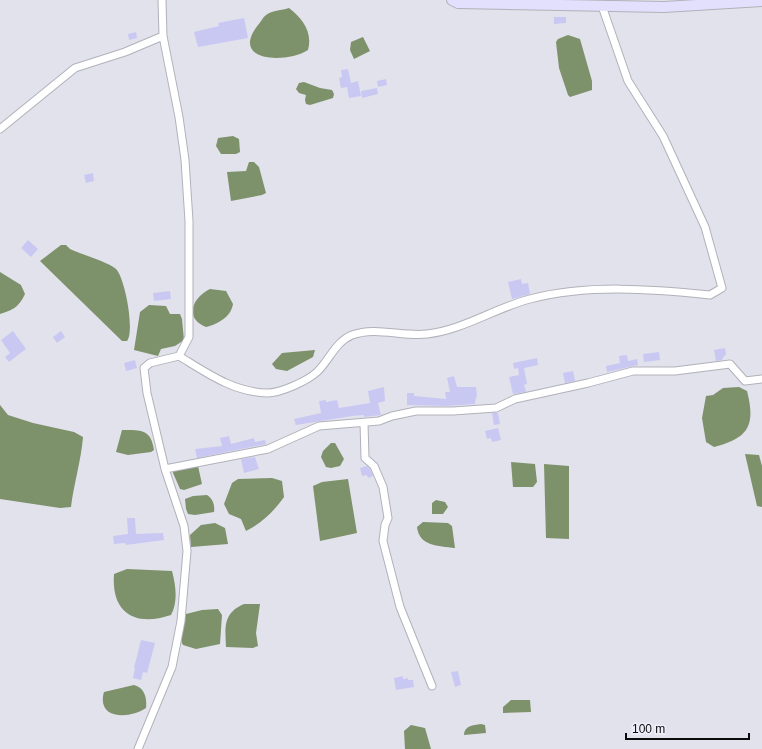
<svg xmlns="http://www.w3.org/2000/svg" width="762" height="749" viewBox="0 0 762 749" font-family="Helvetica,sans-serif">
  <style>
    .water { fill: #7d916a }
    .building { fill: #c9c8f3 }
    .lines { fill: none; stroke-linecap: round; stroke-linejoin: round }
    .street-casing { stroke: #b1b1ba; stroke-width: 9 }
    .secondary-casing { stroke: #b1b1ba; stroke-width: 12 }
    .street { stroke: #fff; stroke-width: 7 }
    .secondary { stroke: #e2e0fd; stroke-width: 10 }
  </style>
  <rect width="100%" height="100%" fill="#e2e2ec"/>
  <path class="water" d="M289,8C302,18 313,32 308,50C286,64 229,62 258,25C261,22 263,17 266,15C270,11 283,10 289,8Z
    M568,35L580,39L592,81V90L570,97L568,95L559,68L556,42L558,39Z
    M363,37L370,51L354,59L350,50L351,42Z
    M304,82L320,88L332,90L334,94L333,98L310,105L306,104L305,100L306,95L299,93L296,89L299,83Z
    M233,136L239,139L240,152L236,154H221L216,146L218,138Z
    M249,162H254L259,167L266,193L262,195L231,201L227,172L246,171Z
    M61,245H66L70,249C83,255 106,261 116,269C125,278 135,331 127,341H122L40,261Z
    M0,272L21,285L25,294C19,307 13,310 0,314Z
    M210,289L226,291L233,304C231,317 218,324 206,327C184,318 192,298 210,289Z
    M149,305L166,306L170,314H180L182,319L184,340L175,346L161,349L158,356L134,350L140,312Z
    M315,350L313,357L287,371L276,369L272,364L282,353Z
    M739,387L747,391C756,426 748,438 714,447L706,442L702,418L706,396L713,395L723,388Z
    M0,405L8,415L33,423L74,432L83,437C81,461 74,483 71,507L60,508L0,499Z
    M122,430C141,430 151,429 154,450L151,452L128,455L116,452Z
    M331,443H335L344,459L340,466L331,468L326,467L321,457L323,451Z
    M745,454L759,455L762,466V507L757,506Z
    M511,462L535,464L537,482L533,487H513Z
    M193,464L198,466L202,484L184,490L180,489L173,473L175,469Z
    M544,464L569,466V539L546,538Z
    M272,478L282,481L284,497C275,510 261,524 246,531L241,519L229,514L224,504L232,483L238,479Z
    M348,479L357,533L320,541L313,486L322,482Z
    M207,495C213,499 215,505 214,512L195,515L188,514L186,509L185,499L193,496Z
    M436,500L445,502L448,507L443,514H432V503Z
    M423,522L448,523L452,526L455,548C438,546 419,546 417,527Z
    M215,523L225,528L228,544L191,547L190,535L201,525Z
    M127,569L172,571C176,586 178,602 171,615C136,627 111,614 114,574Z
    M244,604H260L256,633L258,646L253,648L226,647C225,627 223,613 244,604Z
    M218,609L222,615L220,644L196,649L183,645C178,637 184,623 186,614L202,610Z
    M134,685C145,688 147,698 146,708C130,719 96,720 104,692Z
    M511,700H530L531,712L503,713V707Z
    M481,724L485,725L486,733L464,735C464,726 473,725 481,724Z
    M411,725L425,728L431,749H405L404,731Z"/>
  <path class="building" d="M554,17H566V23L554,24Z
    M244,18L248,38L198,47L194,32L219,26L218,23Z
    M136,32L137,38L129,40L128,34Z
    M348,69L351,83L358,81L361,96L349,98L347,87L341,88L339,78L342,77L341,70Z
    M386,79L387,85L378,87L377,81Z
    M377,88L378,94L362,98L361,91Z
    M93,173L94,181L86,183L84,175Z
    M28,240L38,249L31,257L21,248Z
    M521,279L522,284L528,283L530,294L512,299L508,282Z
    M170,291L171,299L154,301L153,293Z
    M13,331L26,349L9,362L5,357L10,353L1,340Z
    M61,331L65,337L57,343L53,337Z
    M725,348L726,355L724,356L722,360L716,361L714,350Z
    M659,352L660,360L644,362L643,354Z
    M627,355L628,361L637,359L638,365L607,372L606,366L620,363L619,356Z
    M537,358L538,365L524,368L527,384L524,385L526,392L513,394L509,377L519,375L518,368L514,369L513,363Z
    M135,360L137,368L126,371L124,363Z
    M573,371L575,381L565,383L563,373Z
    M454,376L457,387H476L477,397H476L475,404L445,406L407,405V393H414V396L446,399L445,392H450L447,378Z
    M384,387L385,401L378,403L381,415L364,417V415L352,416L296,425L294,419L321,413L319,401L326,400V402L337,400L339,408L370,403L368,391Z
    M492,413H498L500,424L494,425Z
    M498,428L501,440L492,442L491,438L487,439L485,431Z
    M229,436L231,444L254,438L255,442L265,440L266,444L197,458L195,449L222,446L220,438Z
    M255,457L259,469L244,473L241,459Z
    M367,466L370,469L373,476L368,478L367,475L362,476L360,468Z
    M127,518H135L136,534L163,533L164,540L126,545L125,543L114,544L113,536L128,534Z
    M141,640L155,643L147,673L143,672L141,680L133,678L135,668H134Z
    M458,671L461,685L455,687L451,672Z
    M403,676V679L408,678V680H413L414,687L396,690L394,678Z"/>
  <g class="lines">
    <defs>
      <path id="street" d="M0,129L75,68L125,52L163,36
        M179,356C207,373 233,392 267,393C281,393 307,381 317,372C329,361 335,342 352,335C376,326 402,337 427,334C463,330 495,308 530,299C588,284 651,289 710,295L722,288L705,227L663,136L628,81L602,6
        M364,423L365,458L374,466L383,487L388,518L385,525L383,541L400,607L432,686
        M165,469L268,449L319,426L379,421L392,416L416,411H453L496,408L515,399L588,383L633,371H675L730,364L745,381L762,379
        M138,749L172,667L181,621L187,551L184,526L165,469L147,393L144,368L150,363L179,356L189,337V221L185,160L179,117L163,36L162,0"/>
      <path id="secondary" d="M452,0L458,3L664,7L762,1"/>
    </defs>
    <use href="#street" class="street-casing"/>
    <use href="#secondary" class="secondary-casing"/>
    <use href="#street" class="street"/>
    <use href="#secondary" class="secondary"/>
  </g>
  <path d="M626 733v6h123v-6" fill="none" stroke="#0b0b0e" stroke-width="2"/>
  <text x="632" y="733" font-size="12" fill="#0b0b0e" stroke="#efeff9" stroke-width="3" paint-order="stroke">100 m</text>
</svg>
